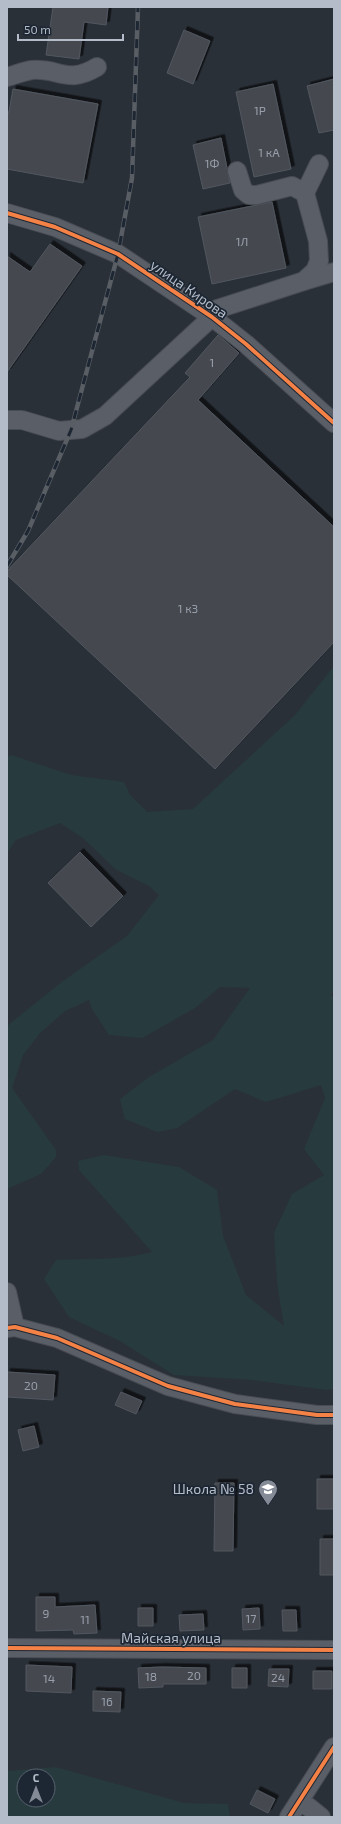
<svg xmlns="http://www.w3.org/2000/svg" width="341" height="1824" viewBox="0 0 341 1824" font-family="'Exo 2',sans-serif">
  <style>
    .green { fill: #273a3e; fill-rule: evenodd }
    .building { fill: #444950; stroke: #52575f; filter: url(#shadow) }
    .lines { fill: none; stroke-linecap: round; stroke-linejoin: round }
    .minor-casing { stroke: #484c53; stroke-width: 20 }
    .minor { stroke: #5a5e66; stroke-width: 18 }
    .rail-casing { stroke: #595d64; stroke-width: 4.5 }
    .rail { stroke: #1d2633; stroke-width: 3; stroke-dasharray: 9; stroke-linecap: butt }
    .cycleway-casing { stroke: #1d2633; stroke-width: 6 }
    .cycleway { stroke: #f48246; stroke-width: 4 }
    .labels { text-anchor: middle; stroke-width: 3.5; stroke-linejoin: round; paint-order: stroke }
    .number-label { font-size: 12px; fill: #989fab }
    .street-label { font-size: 14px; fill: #b4bcc9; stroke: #1d2633 }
    .poi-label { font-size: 14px; fill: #b4bcc9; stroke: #1d2633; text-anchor: end }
  </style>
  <defs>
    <filter id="shadow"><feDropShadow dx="3.5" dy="-3.5" stdDeviation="0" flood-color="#0009"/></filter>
  </defs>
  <rect width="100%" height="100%" fill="#2a3038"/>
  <path class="green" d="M334,666V990L331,995L334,997V1389L326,1390L253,1380L174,1375L120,1341L69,1317L44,1279L56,1260C89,1258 120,1261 152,1252L79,1170L78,1161L104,1155L179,1167L217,1190L223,1236L246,1295L284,1326L277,1283L274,1233L292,1194L324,1175L304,1149L325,1098L321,1085L266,1102L235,1089L177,1128L157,1132L125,1119L120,1099L149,1077L213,1040L250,988L220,987L195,1008L142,1038L109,1035L92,1009L89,1000L65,1011L40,1033L23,1055L12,1088L56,1150V1157L41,1174L7,1189V1026L63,981L127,936L159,895L149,886L115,869L83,838L60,823L16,840L7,853V757L11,755L71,775L124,782L130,795L147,812L193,809L295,715Z
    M56,1767L184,1803L228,1804L230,1817H7V1771ZM24,1776H48V1800H24Z"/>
  <path class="building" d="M53,7H108L106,25L84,22L79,59L46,55Z
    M184,30L210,41L193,84L167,73Z
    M334,79V130L319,133L307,86Z
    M273,84L291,169L254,177L236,92Z
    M13,89L98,104L83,183L7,169V112H9Z
    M221,138L230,183L203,189L193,145Z
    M272,202L286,268L212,284L198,217Z
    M50,244L82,266L7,372V256L30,272Z
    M218,335L239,353L198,400L334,527V642L215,769L7,575V571L190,377L185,373Z
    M80,852L123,896L91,927L48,883Z
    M7,1372L55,1375L53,1400L7,1397Z
    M121,1392L142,1401L136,1414L115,1405Z
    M34,1426L39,1447L23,1451L18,1430Z
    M317,1479H334V1509H317Z
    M215,1483H234L233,1551H214Z
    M320,1539H334V1575H320Z
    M36,1597H55V1607L95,1605L97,1633L74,1634L73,1630L36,1631Z
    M138,1608H153V1626H138Z
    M259,1608L260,1629L243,1630L242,1609Z
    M282,1610H296L297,1631H283Z
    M203,1614L204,1630L180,1631L179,1615Z
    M26,1665L72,1667L71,1693L26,1691Z
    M162,1667L206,1668V1684H163V1687L139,1688L138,1668Z
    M232,1668H247V1688H232Z
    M269,1669H289L288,1687L268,1686Z
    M313,1671H332V1689H313Z
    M93,1691L121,1692L120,1712L93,1711Z
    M257,1790L275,1799L268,1813L250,1804Z"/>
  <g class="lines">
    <defs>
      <path id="minor" d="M7,77C15,75 24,71 32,70C60,68 67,85 97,67
        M237,171L243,190L249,195H257L292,186L305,193
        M7,213L55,227L118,254L212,317L246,344L334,423
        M304,281L334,272
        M205,313L304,281L315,271L319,261L318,241L305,193L319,164
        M7,420H22L59,431L82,429L105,416L212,317
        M7,1292L15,1327
        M7,1328L15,1327L57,1338L168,1386L235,1404L317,1415H334
        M7,1648L334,1650
        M300,1800L321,1817
        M289,1817L334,1747"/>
    </defs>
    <use href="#minor" class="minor-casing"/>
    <use href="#minor" class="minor"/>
    <defs>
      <path id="rail" d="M7,566L28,531L71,430L118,254L132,178L138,7"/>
    </defs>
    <use href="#rail" class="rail-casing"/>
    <use href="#rail" class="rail"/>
    <defs>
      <path id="cycleway" d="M7,213L55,227L118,254L212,317L246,344L334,423
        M7,1328L15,1327L57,1338L168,1386L235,1404L317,1415H334
        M7,1648L334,1650
        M289,1817L334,1747"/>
    </defs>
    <use href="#cycleway" class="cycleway-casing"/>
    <use href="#cycleway" class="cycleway"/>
  </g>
  <defs>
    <symbol id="school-pin" viewBox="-11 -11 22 30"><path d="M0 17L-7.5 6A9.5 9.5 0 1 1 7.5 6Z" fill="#848b96" stroke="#1d2633"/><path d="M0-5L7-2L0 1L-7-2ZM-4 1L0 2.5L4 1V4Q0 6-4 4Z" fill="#fff"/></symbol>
  </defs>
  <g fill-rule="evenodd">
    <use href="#school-pin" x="257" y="1478" width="22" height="30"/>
  </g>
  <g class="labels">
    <g class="number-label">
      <text x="260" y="115">1Р</text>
      <text x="269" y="157">1 кА</text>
      <text x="212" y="168">1Ф</text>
      <text x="242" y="246">1Л</text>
      <text x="212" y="367">1</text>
      <text x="188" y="613">1 к3</text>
      <text x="31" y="1390">20</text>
      <text x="46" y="1618">9</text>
      <text x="251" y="1623">17</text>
      <text x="85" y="1624">11</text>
      <text x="194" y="1680">20</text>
      <text x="151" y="1681">18</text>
      <text x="278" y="1682">24</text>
      <text x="49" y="1683">14</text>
      <text x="107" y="1706">16</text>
    </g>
    <g class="street-label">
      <text transform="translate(189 289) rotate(35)" y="5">улица Кирова</text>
      <text x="171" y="1643">Майская улица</text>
    </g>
    <g class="poi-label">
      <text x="254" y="1494">Школа № 58</text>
    </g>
  </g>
  <rect width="341" height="1824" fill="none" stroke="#b4bcc9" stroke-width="16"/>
  <g transform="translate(36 1788)"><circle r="19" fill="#1d2633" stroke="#59626f"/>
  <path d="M0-3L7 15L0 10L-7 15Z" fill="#848b96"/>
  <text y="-6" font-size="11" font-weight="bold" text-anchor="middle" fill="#b4bcc9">С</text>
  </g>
  <path d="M18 34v6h105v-6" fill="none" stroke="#b4bcc9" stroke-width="2"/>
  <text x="24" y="34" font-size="12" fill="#b4bcc9" stroke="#1d2633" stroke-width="3" paint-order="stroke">50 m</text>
</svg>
